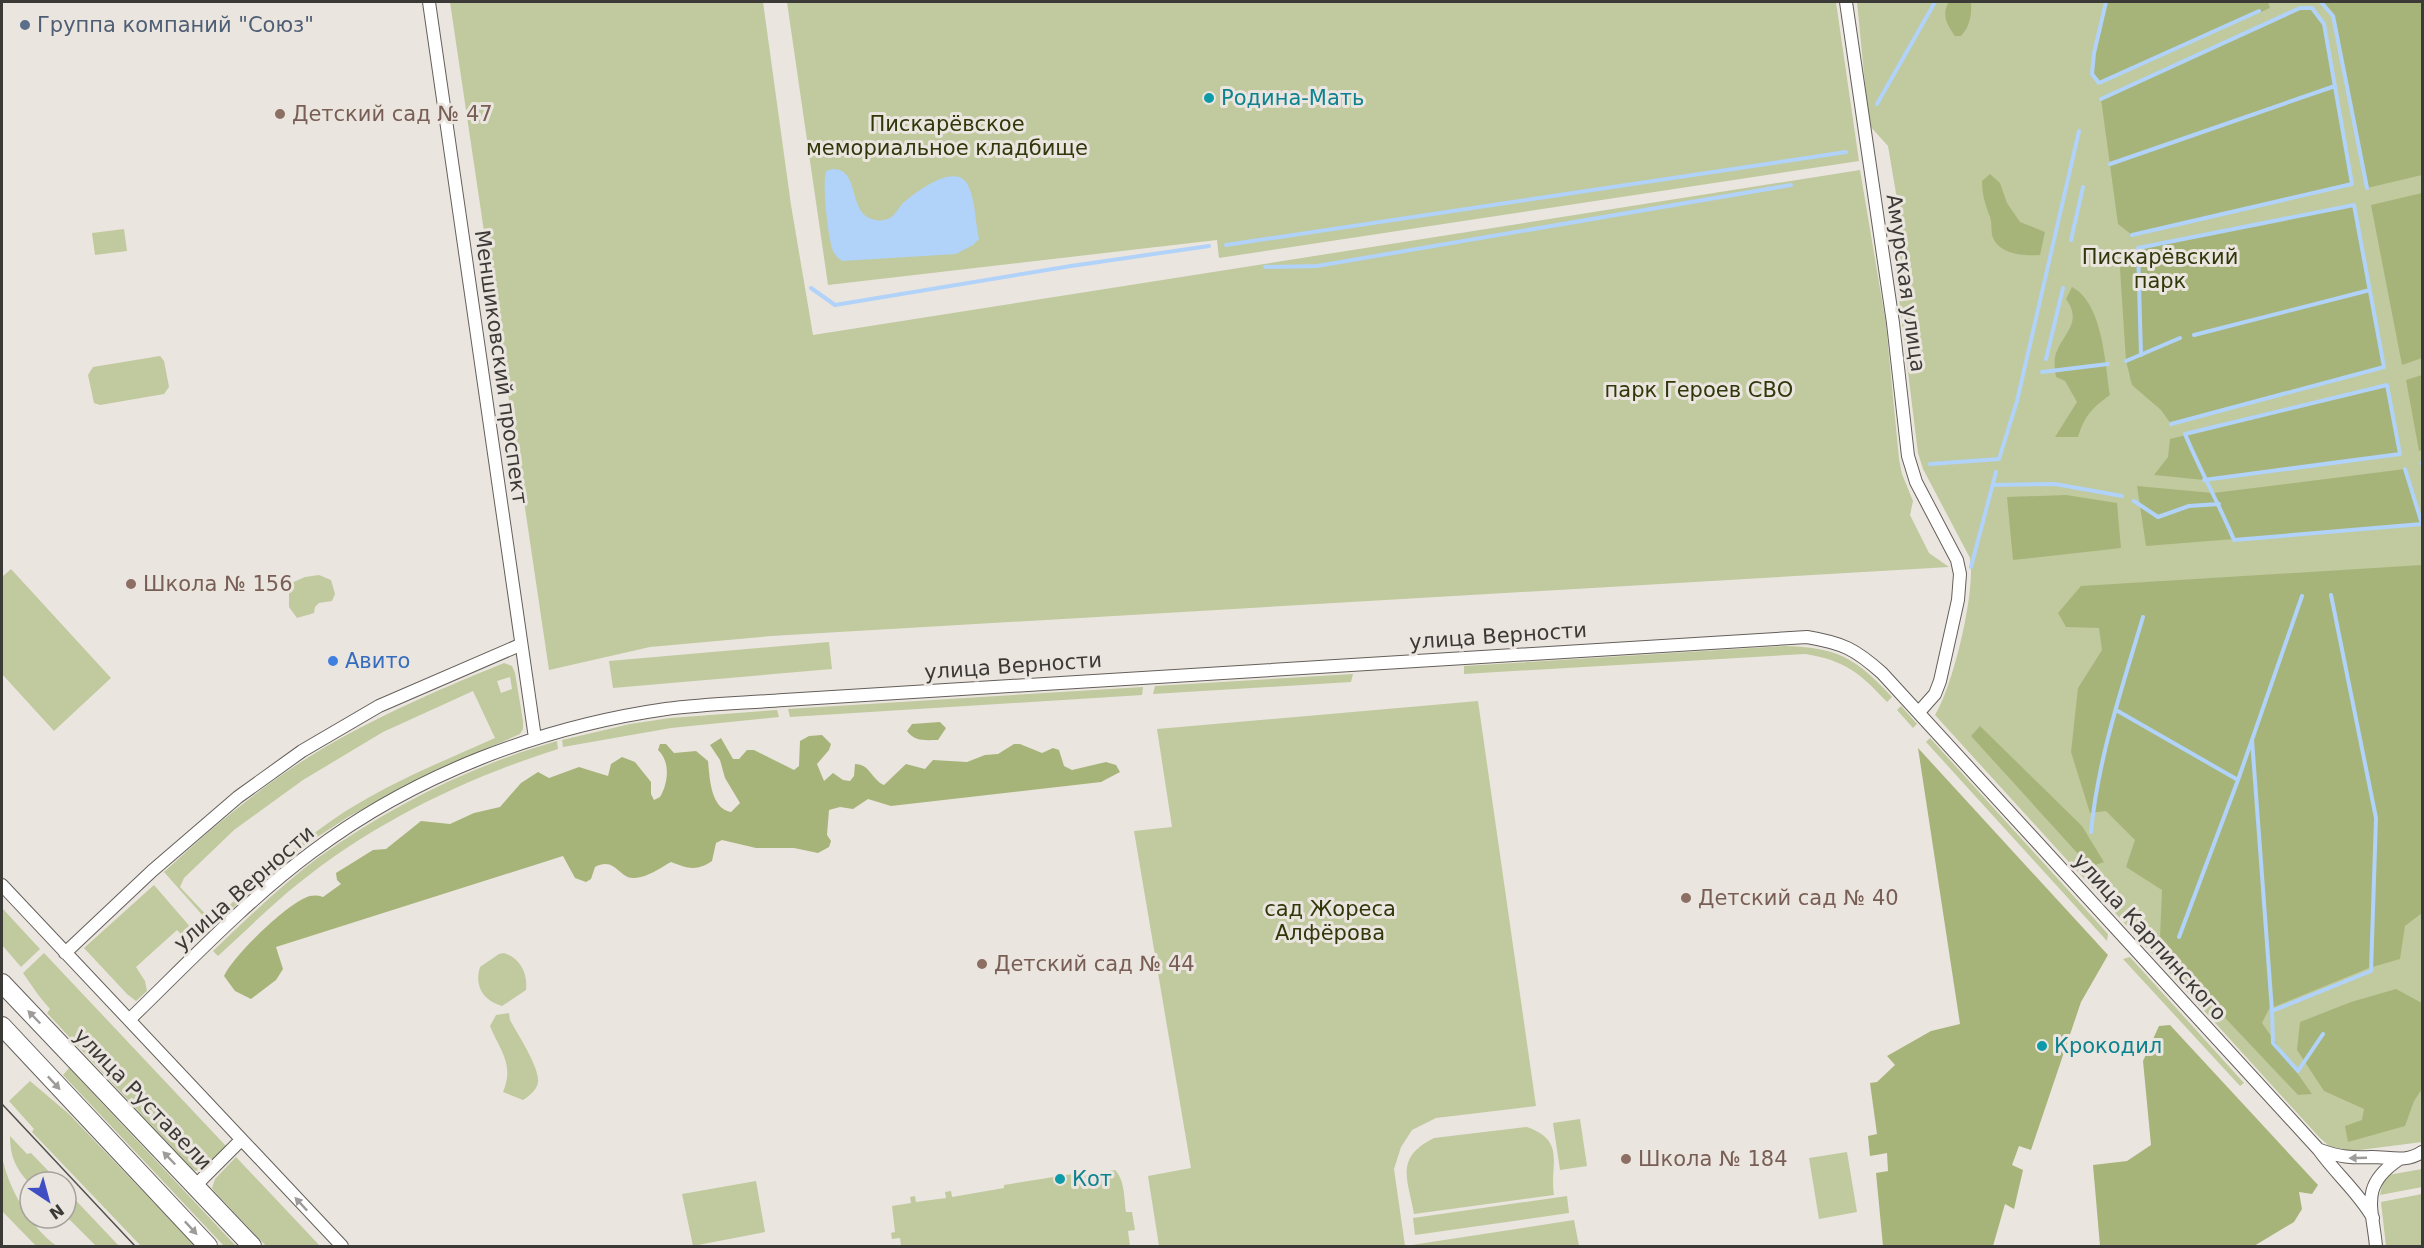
<svg xmlns="http://www.w3.org/2000/svg" width="2424" height="1248" viewBox="0 0 2424 1248" font-family="'DejaVu Sans',sans-serif">
  <style>
    .green { fill: #c0ca9e; fill-rule: evenodd }
    .forest { fill: #a7b479 }
    .water { fill: #b1d2f9 }
    .lines { fill: none; stroke-linecap: round; stroke-linejoin: round }
    .stream { stroke: #b1d2f9; stroke-width: 4 }
    .street-casing { stroke: #645f5a; stroke-width: 14 }
    .primary-casing { stroke: #645f5a; stroke-width: 20 }
    .street { stroke: #fff; stroke-width: 12 }
    .primary { stroke: #fff; stroke-width: 18 }
    .tram { stroke: #52504c; stroke-width: 1.5 }
    .oneway { fill: #9e9c9b }
    .service-dot { fill: #5c6f8a; stroke: #ebe5df; stroke-width: 2 }
    .culture-dot { fill: #0f9aa8; stroke: #ebe5df; stroke-width: 2 }
    .education-dot { fill: #8d6e63; stroke: #ebe5df; stroke-width: 2 }
    .shop-dot { fill: #3f7fe0; stroke: #ebe5df; stroke-width: 2 }
    .labels { text-anchor: middle; stroke-width: 6; stroke-linejoin: round; paint-order: stroke }
    .service-label { font-size: 21px; fill: #4e5e75; stroke: #ebe5df; text-anchor: start }
    .culture-label { font-size: 21px; fill: #0d838f; stroke: #ebe5df; text-anchor: start }
    .education-label { font-size: 21px; fill: #785e54; stroke: #ebe5df; text-anchor: start }
    .park-label { font-size: 21px; fill: #30380a; stroke: #ebe5df }
    .street-label { font-size: 21px; fill: #3c3a37; stroke: #ebe5df }
    .shop-label { font-size: 21px; fill: #366cbe; stroke: #ebe5df; text-anchor: start }
  </style>
  <rect width="100%" height="100%" fill="#ebe5df"/>
  <path class="green" d="M450,2H763L791,205L813,335L1860,170L1886,324L1899,459L1902,474L1913,501L1910,515L1929,553L1949,567L771,636L650,647L549,670Z
    M787,2H1836L1859,161L1219,258L1217,240L828,285Z
    M1857,2H2422V1142L2352,1151L2329,1146L2319,1137L1935,715C1953,687 1976,591 1970,558L1923,469L1918,453L1893,251L1901,223L1888,146L1869,125Z
    M124,229L127,251L95,255L92,233Z
    M160,356L164,361L169,387L164,394L100,405L94,403L88,375L93,367Z
    M11,569L111,678L54,731L2,674V577Z
    M319,575L331,580L335,594L332,601L319,603L315,607L314,613L297,618L289,607V584L305,577Z
    M829,642L832,669L613,688L609,661Z
    M1784,646C1837,647 1856,658 1892,697L1887,702C1861,674 1845,660 1805,654L1464,674V666Z
    M504,663L512,666L515,673L523,721V729L520,734L418,779L348,817L305,845L212,926L164,872C205,834 248,797 295,766C360,723 433,692 504,663ZM510,677L512,689L501,693L497,681ZM473,691L495,738C439,763 381,786 331,821C288,851 250,886 212,921L180,887L184,878L234,830L303,780L383,732Z
    M1353,674L1351,682L1153,694L1155,686Z
    M1143,687L1142,695L790,717L788,709Z
    M1478,701L1536,1106L1436,1118L1412,1130L1401,1147L1394,1169L1405,1246L1574,1220L1579,1246H1159L1148,1176L1191,1168L1134,831L1172,827L1157,729Z
    M1901,706L1917,724L1913,728L1897,710Z
    M777,710L779,717L671,728L563,747L562,740L630,724L670,718Z
    M1930,738L2108,934L2107,941L1926,742Z
    M557,741L558,749C466,778 375,822 299,883C271,905 245,932 218,956L213,951C247,919 281,885 319,857C390,806 473,765 557,741Z
    M154,885L199,937L191,944L177,930L136,967L145,981L147,991L136,1001L127,994L84,948Z
    M2,908L40,949L21,967L2,945Z
    M44,953L226,1146L206,1168L196,1171L191,1168L47,1013L50,1009L39,996L23,973Z
    M504,953C520,958 528,973 526,990L502,1006C483,1000 474,986 480,967L499,954Z
    M2130,957L2244,1083L2240,1086L2123,959Z
    M509,1013L510,1020C517,1033 540,1068 538,1082C537,1090 529,1096 523,1100L503,1092C515,1064 499,1049 490,1026L496,1015Z
    M69,1068L236,1246H224L63,1075Z
    M30,1081L69,1114L195,1246H141L32,1132L34,1129L9,1101Z
    M1580,1119L1587,1166L1560,1170L1553,1123Z
    M1527,1127C1567,1141 1549,1165 1554,1195L1414,1214C1408,1179 1394,1158 1434,1138Z
    M10,1136L27,1154L31,1153L59,1182H30V1184C16,1169 10,1157 10,1136Z
    M1847,1152L1857,1212L1819,1219L1809,1158Z
    M2,1156C7,1186 32,1230 57,1246H36L2,1211Z
    M236,1157L320,1246H266L215,1192L212,1188L215,1179Z
    M2422,1169V1187L2380,1195L2382,1185L2388,1175Z
    M1115,1170C1125,1180 1124,1199 1126,1212H1132L1135,1230L1128,1231L1130,1246H901L900,1238L892,1239L891,1233L895,1232L892,1206L911,1203L910,1197L915,1196L916,1202L946,1198L945,1192L951,1191L952,1197L1004,1188V1185L1085,1172L1087,1182L1099,1181L1098,1173Z
    M756,1181L765,1232L693,1246L682,1194Z
    M66,1190L119,1246H96L66,1216Z
    M2422,1194V1246H2386L2381,1202Z
    M1567,1196L1569,1213L1415,1235L1413,1218Z"/>
  <path class="forest" d="M1949,2H1971C1972,14 1970,26 1961,36H1955C1947,25 1941,14 1949,2Z
    M2106,2H2268L2270,8L2099,83L2092,74L2094,53Z
    M2319,2H2422V175L2367,188L2333,16Z
    M2300,8H2312L2324,24L2352,184L2132,235L2118,224L2101,99Z
    M1990,174L2000,183L2007,203L2020,222L2045,232L2040,255C2024,256 1998,255 1992,235C1991,229 1992,223 1990,217C1985,204 1982,194 1982,181Z
    M2422,193V358L2402,365L2371,205Z
    M2354,205L2384,367L2171,424L2161,410L2132,385L2126,361L2119,254Z
    M2072,287C2103,303 2105,364 2110,395C2092,408 2085,415 2078,437H2055L2077,402L2065,381L2056,377C2055,371 2054,363 2055,357C2061,334 2084,324 2066,299Z
    M2422,375V450L2419,451L2406,380Z
    M2387,385L2400,454L2204,480L2154,475L2168,457L2170,439Z
    M2405,469L2422,524L2146,546L2137,486L2213,493Z
    M2066,495L2117,503L2121,548L2013,560L2007,497Z
    M2422,565V913L2405,926L2400,959L2369,968L2269,1009L2262,1023L2312,1094L2298,1095L2213,1005L2160,938L2162,890L2126,867L2135,840L2106,811L2090,813L2071,752L2078,688L2102,650L2099,628L2066,627L2058,613L2081,586Z
    M940,722L946,728L938,740C925,740 915,742 907,731L912,724Z
    M1980,726L2082,826L2104,862L2090,867L1971,736Z
    M822,735L831,744L829,750L817,764L824,781L833,773L843,780L850,781L854,776L855,764C870,764 872,780 884,785L906,764L925,769L933,760L967,762L985,755L998,754L1014,744H1020L1042,753L1053,748L1059,750L1064,766L1072,770L1106,762L1116,765L1120,772L1101,782L891,806L868,799L853,809L840,807L829,810L827,835L831,841L829,847L818,853L794,848H756L722,840L716,843L712,861C696,872 687,868 671,862C660,868 648,877 635,878C619,880 616,856 595,867L591,879L586,882L575,878L563,856L276,947L283,969L276,980L251,999L235,991L224,976C233,956 284,907 305,898C311,895 317,895 323,897L341,884L337,880L336,873L373,850L386,849L421,821L450,824L474,813L500,807L521,783L538,772L549,778L579,767L608,776L611,764L622,757L635,762L651,782V794L654,800L660,797C668,784 671,762 658,750L660,744H666L674,753L696,751L708,761C710,778 710,808 731,812L740,803L725,778L720,760L710,745L721,738L733,759H739L747,750H754L794,770L799,766L800,741L809,736Z
    M1918,748L2108,955L2081,1002L2031,1150L2019,1146L2012,1165L2023,1170L2014,1209L2005,1204L1993,1246H1883L1876,1173L1888,1171L1887,1153L1870,1156L1868,1136L1877,1134L1870,1083L1877,1082L1895,1065L1887,1056L1931,1031L1960,1024Z
    M2396,989L2422,1003V1089L2414,1101L2405,1126L2348,1142L2345,1126L2362,1120L2364,1109L2324,1091L2297,1050L2300,1022L2351,1002Z
    M2170,1025L2318,1185L2312,1194L2299,1192L2302,1209L2294,1222L2254,1246H2100L2093,1165L2127,1161L2151,1145L2143,1061L2159,1026Z"/>
  <path class="water" d="M833,169C860,169 848,212 872,219C877,221 884,221 890,218C895,215 898,209 902,204C915,192 956,161 968,185C976,202 975,222 979,239L973,245L956,254L842,261C838,258 835,255 833,251C828,238 822,185 826,171Z"/>
  <g class="lines">
    <path class="stream" d="M2106,2L2094,53L2092,74L2099,83L2259,11
      M2321,2L2333,16L2367,188
      M2101,99L2300,8H2312L2324,24L2352,184L2132,235
      M1877,104L1935,2
      M2110,164L2335,86
      M2071,240L2083,187
      M1226,245L1846,152
      M1265,267L1317,266L1791,185
      M811,288L835,305L1071,266L1209,246
      M2194,335L2370,290
      M2141,355L2138,248L2354,205L2384,367L2171,424
      M2046,359L2063,288
      M2126,361L2180,338
      M2042,372L2108,364
      M2422,463V464
      M1930,464L1999,459L2017,401L2079,131
      M2204,480L2400,454L2387,385L2185,434C2200,470 2219,504 2234,540L2422,524L2405,469
      M1993,485L2055,484L2122,496
      M2134,501L2158,517L2189,506L2219,504
      M1971,567L1996,472
      M2116,710L2238,780
      M2252,740L2272,1011L2371,971L2376,818L2331,595
      M2091,832C2098,758 2122,688 2143,617
      M2179,937L2238,780L2302,596
      M2272,1011L2273,1043L2298,1071L2323,1034"/>
    <defs>
      <path id="street" d="M429,2L535,738
        M1846,2L1893,323L1908,456L1916,482L1957,560L1960,574L1958,600L1940,681L1935,694L1919,712
        M2,885L342,1246
        M65,953L152,871L238,797L302,751L379,706L520,645
        M129,1020C188,963 246,901 312,852C414,775 540,727 666,709C705,704 745,703 784,700L1807,637C1843,643 1855,649 1882,673L2319,1150C2336,1174 2359,1193 2373,1218
        M2320,1150C2339,1157 2352,1158 2372,1157C2390,1157 2406,1163 2422,1152
        M195,1186L241,1140
        M2376,1246C2372,1206 2360,1186 2398,1160"/>
      <path id="primary" d="M2,983L252,1246
        M2,1026L208,1246"/>
    </defs>
    <use href="#street" class="street-casing"/>
    <use href="#primary" class="primary-casing"/>
    <use href="#street" class="street"/>
    <use href="#primary" class="primary"/>
    <path class="tram" d="M2,1104L135,1246"/>
  </g>
  <defs><path id="oneway-solid" d="M-6-.8H1V-3.2L6.5 0L1 3.2V.8H-6Z" transform="scale(1.5)"/></defs>
  <g class="oneway">
    <use href="#oneway-solid" transform="translate(34 1017) rotate(-134)"/>
    <use href="#oneway-solid" transform="translate(54 1083) rotate(47)"/>
    <use href="#oneway-solid" transform="translate(169 1158) rotate(-134)"/>
    <use href="#oneway-solid" transform="translate(2358 1158) rotate(178)"/>
    <use href="#oneway-solid" transform="translate(301 1204) rotate(-133)"/>
    <use href="#oneway-solid" transform="translate(191 1228) rotate(47)"/>
  </g>
  <circle class="service-dot" cx="25" cy="25" r="6"/>
  <g class="culture-dot">
    <circle cx="1209" cy="98" r="6"/>
    <circle cx="2042" cy="1046" r="6"/>
    <circle cx="1060" cy="1179" r="6"/>
  </g>
  <g class="education-dot">
    <circle cx="280" cy="114" r="6"/>
    <circle cx="131" cy="584" r="6"/>
    <circle cx="1686" cy="898" r="6"/>
    <circle cx="982" cy="964" r="6"/>
    <circle cx="1626" cy="1159" r="6"/>
  </g>
  <circle class="shop-dot" cx="333" cy="661" r="6"/>
  <g class="labels">
    <g class="service-label">
      <text x="37" y="32">Группа компаний "Союз"</text>
    </g>
    <g class="culture-label">
      <text x="1221" y="105">Родина-Мать</text>
      <text x="2054" y="1053">Крокодил</text>
      <text x="1072" y="1186">Кот</text>
    </g>
    <g class="education-label">
      <text x="292" y="121">Детский сад № 47</text>
      <text x="143" y="591">Школа № 156</text>
      <text x="1698" y="905">Детский сад № 40</text>
      <text x="994" y="971">Детский сад № 44</text>
      <text x="1638" y="1166">Школа № 184</text>
    </g>
    <g class="park-label">
      <text x="947" y="131">Пискарёвское<tspan x="947" dy="24">мемориальное кладбище</tspan></text>
      <text x="2160" y="264">Пискарёвский<tspan x="2160" dy="24">парк</tspan></text>
      <text x="1699" y="397">парк Героев СВО</text>
      <text x="1330" y="916">сад Жореса<tspan x="1330" dy="24">Алфёрова</tspan></text>
    </g>
    <g class="street-label">
      <text transform="translate(1906 283) rotate(82)" y="7">Амурская улица</text>
      <text transform="translate(501 367) rotate(82)" y="7">Меншиковский проспект</text>
      <text transform="translate(1498 636) rotate(-4)" y="7">улица Верности</text>
      <text transform="translate(1013 666) rotate(-4)" y="7">улица Верности</text>
      <text transform="translate(244 888) rotate(-41)" y="7">улица Верности</text>
      <text transform="translate(2150 937) rotate(48)" y="7">улица Карпинского</text>
      <text transform="translate(143 1099) rotate(46)" y="7">улица Руставели</text>
    </g>
    <g class="shop-label">
      <text x="345" y="668">Авито</text>
    </g>
  </g>
  <rect width="2424" height="1248" fill="none" stroke="#3c3a37" stroke-width="6"/>
  <g transform="translate(48 1200) rotate(144)"><circle r="28" fill="#ebe5df" stroke="#a5a19c" stroke-width="1.5"/>
  <path d="M0-4.5L10 22L0 15L-10 22Z" fill="#3f4ec2"/>
  <text y="-9" font-size="16" font-weight="bold" text-anchor="middle" fill="#3c3a37">N</text>
  </g>
</svg>
